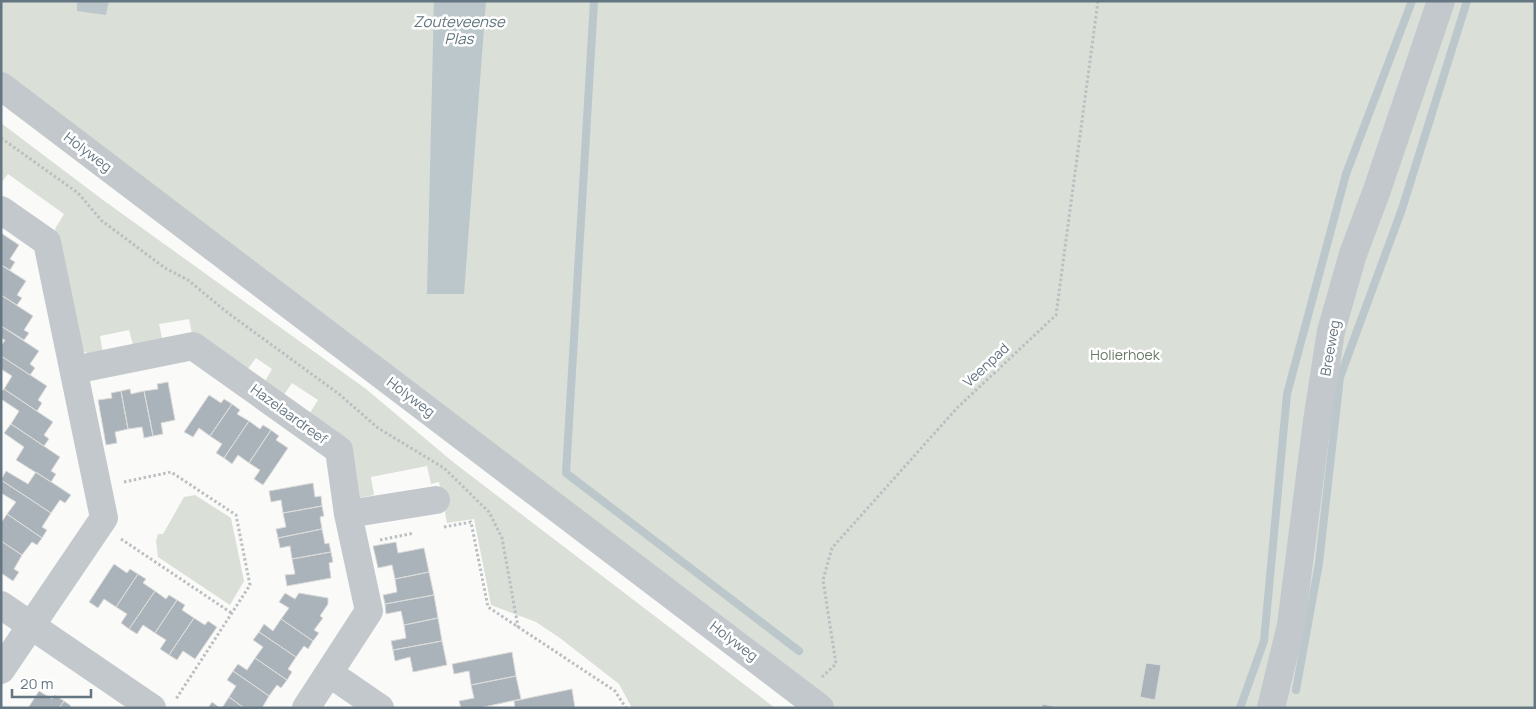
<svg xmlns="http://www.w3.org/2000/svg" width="1536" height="709" viewBox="0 0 1536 709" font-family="Manrope,sans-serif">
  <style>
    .green { fill: #dadfd7 }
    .water { fill: #bbc7cb }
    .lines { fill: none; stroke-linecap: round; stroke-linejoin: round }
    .stream { stroke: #bbc7cb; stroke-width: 8 }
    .building { fill: #aab3b9; stroke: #dcdcda }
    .path { stroke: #bbbfc2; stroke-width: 3; stroke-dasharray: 2.5 2.5; stroke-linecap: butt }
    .minor { stroke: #c3c8cc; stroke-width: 28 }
    .labels { text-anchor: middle; stroke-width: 5; stroke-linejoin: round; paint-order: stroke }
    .street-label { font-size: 14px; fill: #657683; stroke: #fff }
    .park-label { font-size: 14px; fill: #687a64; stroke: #fff }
    .water-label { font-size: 15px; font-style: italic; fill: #60757c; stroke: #fff }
  </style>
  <rect width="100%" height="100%" fill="#fafaf8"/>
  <path class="green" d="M1,1H1535V708H801L1,104Z
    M1,123L103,200L366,389L453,462L775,708H632L619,684L560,638L536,622L491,605L474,519L447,523L439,482L431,484L427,466L371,477L374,495L359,498L307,418L318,400L292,383L279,402L260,390L272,369L256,358L243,375L193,339L189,319L159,324L163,343L134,349L129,330L100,336L103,354C91,354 85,356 79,344L55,229L64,214L8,174L1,183Z
    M195,495L231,518L244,581L230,605L158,557L156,541L158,534H163L184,497Z"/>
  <path class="water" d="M77,1H109L106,15L77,11Z
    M434,1H486L464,294H427Z"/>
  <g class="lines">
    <path class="stream" d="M594,1L566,473L799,651
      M1296,690L1319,563L1340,377L1402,209L1467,1
      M1240,708L1264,641L1287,394L1346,174L1412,1"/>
  </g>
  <path class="building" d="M1,233L19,245L10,259L15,262L10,270L1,265Z
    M1,265L26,281L17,295L22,298L17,305L1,295Z
    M1,295L33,316L24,330L29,333L24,340L1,326Z
    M1,326L39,351L30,364L35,368L30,375L1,356V346L5,340L1,338Z
    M1,356L47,386L38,400L42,403L37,411L4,389L12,376L1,369Z
    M168,382L175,420L161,423L163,434L153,436L144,391L158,389L157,384Z
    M4,389L53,422L44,435L49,439L44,446L11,424L19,411L1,399V392Z
    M130,389L131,394L144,391L153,436L144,438L142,427L128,429L121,391Z
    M121,391L128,429L115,432L117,443L106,445L98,400L112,398L111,393Z
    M209,395L221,403L224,399L232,404L210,436L199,428L193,437L184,432Z
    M232,404L240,410L237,414L249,421L224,458L216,453L222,444L210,436Z
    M249,421L260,429L263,425L271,430L249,463L238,455L232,464L224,458Z
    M11,424L60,457L51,471L56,474L51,482L16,460L24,447L4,433Z
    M271,430L279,436L276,440L288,448L263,485L254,479L260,470L249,463Z
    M6,471L28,484L36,472L71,495L65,503L60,500L51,513L1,480Z
    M1,480L51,513L42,527L47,530L42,538L7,514L16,502L1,493Z
    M313,483L315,497L321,496L322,506L283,513L281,500L271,502L269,491Z
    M322,506L324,516L320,517L322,529L278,538L276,529L286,527L283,513Z
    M7,514L42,538L37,545L32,542L22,555L1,541V523Z
    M322,529L325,544L329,543L331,552L292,559L290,546L280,548L278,538Z
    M1,541L22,555L14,569L19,572L13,581L1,573Z
    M396,542L398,553L424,548L429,572L395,579L392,565L378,568L373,546Z
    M331,552L333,562L329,563L331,578L287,586L285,575L295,574L292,559Z
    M114,564L127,573L130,569L138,574L116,607L104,599L98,608L89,602Z
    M429,572L434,595L385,604L383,595L397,592L395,579Z
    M138,574L146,579L143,583L155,591L129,629L121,623L127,614L116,607Z
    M155,591L166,599L169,595L177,600L155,633L143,625L137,634L129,629Z
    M285,593L295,599L299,593L328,598V604L320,616L323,618L314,630L319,633L313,641L281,619L289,608L279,602Z
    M434,595L438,618L404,625L401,611L386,614L385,604Z
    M177,600L185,605L182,610L194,618L169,655L160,649L166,640L155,633Z
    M194,618L205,625L208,621L217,627L195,659L183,651L177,660L169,655Z
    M438,618L442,641L393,650L391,641L406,638L404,625Z
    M281,619L313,641L308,649L304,646L296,657L259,632L264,624L273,631Z
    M259,632L296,657L288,669L292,672L287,680L255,658L263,647L253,640Z
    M442,641L447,665L413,672L410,657L395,661L393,650Z
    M512,652L516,676L471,685L469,671L454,674L452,664Z
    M255,658L287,680L281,688L277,685L269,696L233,671L238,664L247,670Z
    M1146,663L1161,665L1155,700L1140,697Z
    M233,671L269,696L262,708H244L229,697L236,686L227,680Z
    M516,676L521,699L479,708H461L459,701L474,698L471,685Z
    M572,689L575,708H515L514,701Z
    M39,691L52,699L55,695L64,701L59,708H28Z
    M229,697L244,708H222Z
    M64,701L71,706L70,708H59Z
    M212,702L220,708H208Z
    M1042,704L1057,707V708H1042Z"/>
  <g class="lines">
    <path class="path" d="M1,138L78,193L102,221L117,232L165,268L188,280L228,313L339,394L378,428L444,468L489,512L502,538L518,627
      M124,482L171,472L236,515L250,585L176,699
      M444,527L471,522L488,607L615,691L626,708
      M121,539L233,614
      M380,540L414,533
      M822,677L836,664L823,580L832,548L957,408L1056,315L1098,1"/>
    <path class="minor" d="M1,86L820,708
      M1,210L47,242L104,518L1,670
      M74,370L193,346L339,450L348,514L369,611L306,708
      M348,514L436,500
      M1,605L152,708
      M329,673L380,708
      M1271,708L1291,625L1317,421L1331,331L1353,254L1377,190L1441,1"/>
  </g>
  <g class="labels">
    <g class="street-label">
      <text transform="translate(88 152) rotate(37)" y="5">Holyweg</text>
      <text transform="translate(1330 348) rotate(-80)" y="5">Breeweg</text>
      <text transform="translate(986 365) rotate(-43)" y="5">Veenpad</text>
      <text transform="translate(411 397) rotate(37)" y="5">Holyweg</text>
      <text transform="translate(289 414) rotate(36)" y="5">Hazelaardreef</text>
      <text transform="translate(734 641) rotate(37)" y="5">Holyweg</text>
    </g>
    <g class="park-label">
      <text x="1125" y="360">Holierhoek</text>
    </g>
    <g class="water-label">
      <text x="459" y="27">Zouteveense<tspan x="459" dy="17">Plas</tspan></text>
    </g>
  </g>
  <rect width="1536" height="709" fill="none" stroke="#657683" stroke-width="5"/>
  <path d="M12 689v8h79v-8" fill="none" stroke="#657683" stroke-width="2.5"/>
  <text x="20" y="689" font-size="15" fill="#657683" stroke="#ffffff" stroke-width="4" paint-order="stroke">20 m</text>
</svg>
